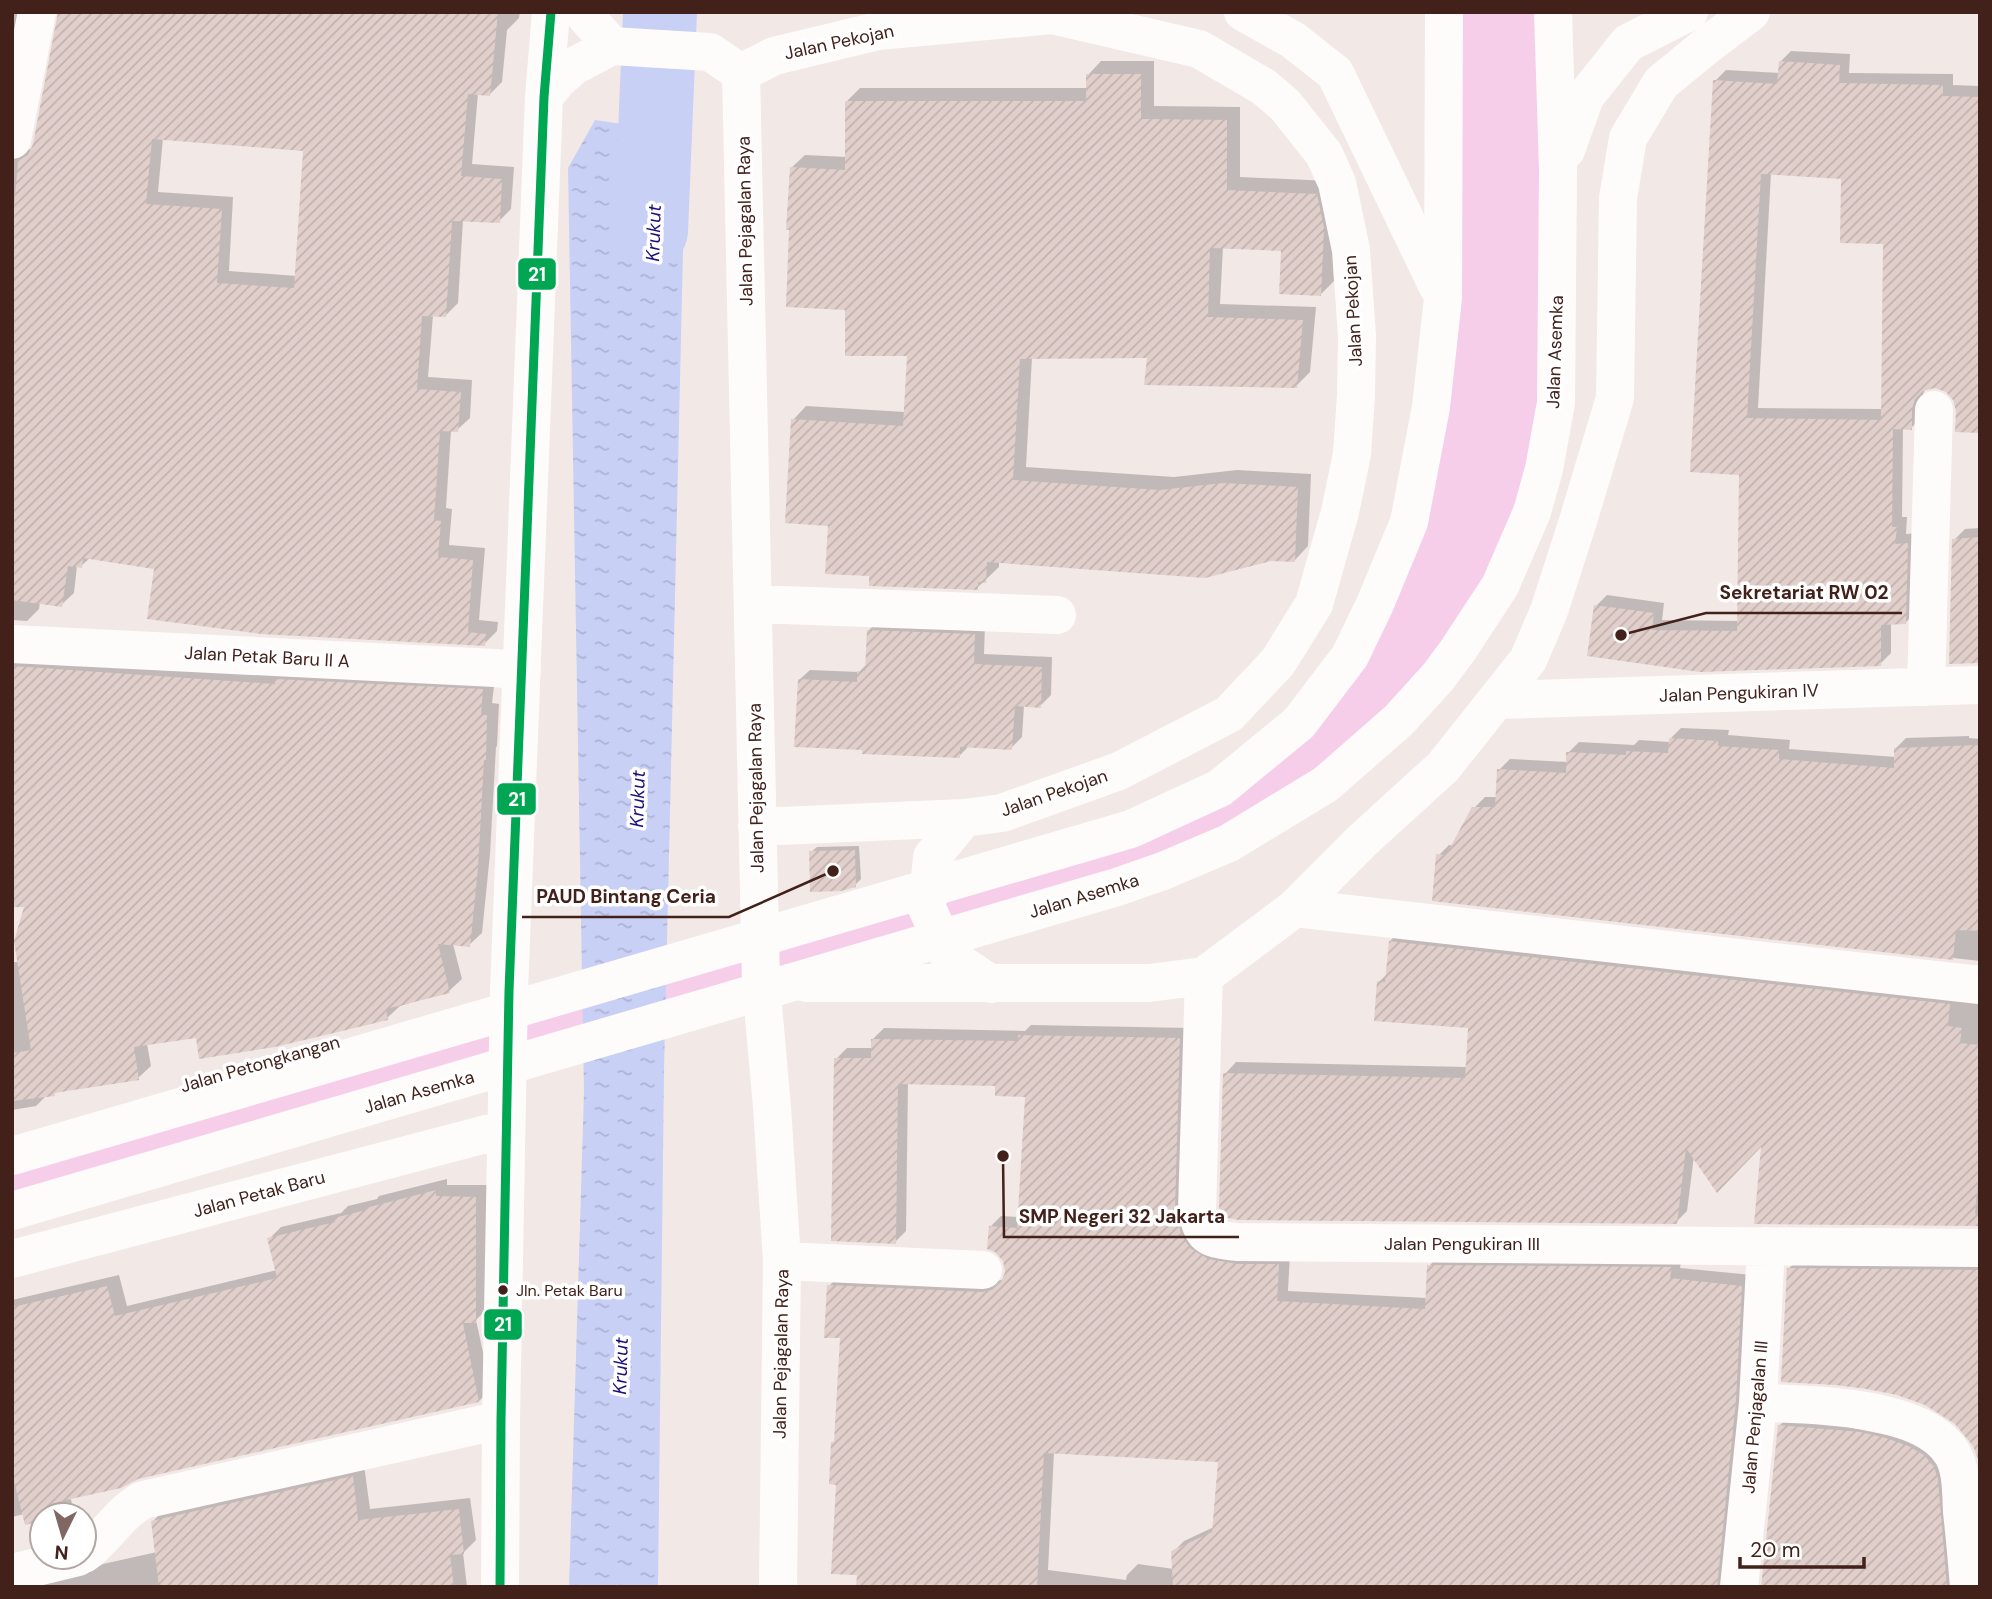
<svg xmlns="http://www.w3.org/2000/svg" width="1992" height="1599" viewBox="0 0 1992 1599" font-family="'DM Sans',sans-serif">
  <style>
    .green { fill: #f6ceea }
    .water { fill: url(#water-ripples) }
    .shadow { fill: #0003; fill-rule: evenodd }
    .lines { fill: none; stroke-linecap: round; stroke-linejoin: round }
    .river { stroke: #c9d0f6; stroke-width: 74 }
    .building { fill: url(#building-hatch); fill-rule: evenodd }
    .minor { stroke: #fdfcfb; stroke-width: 38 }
    .major { stroke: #fdfcfb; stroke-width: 38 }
    .bus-1-casing { stroke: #fff; stroke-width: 14 }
    .bus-1 { stroke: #00a651; stroke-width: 9 }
    .bus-dot { fill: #42211a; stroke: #fff; stroke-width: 2.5 }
    .labels { text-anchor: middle; stroke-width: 7; stroke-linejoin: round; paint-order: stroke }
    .bus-label { font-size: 16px; fill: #42211a; stroke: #fff; text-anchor: start }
    .street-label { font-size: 18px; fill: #42211a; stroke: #fff }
    .water-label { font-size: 19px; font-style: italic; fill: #1a1079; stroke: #fff }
    .leader { fill: none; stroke: #42211a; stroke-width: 2.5 }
    .callout-dot { fill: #42211a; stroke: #fff; stroke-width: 2.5 }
    .callout-label { font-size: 19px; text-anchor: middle; font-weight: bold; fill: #42211a; stroke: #fff; stroke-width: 7; stroke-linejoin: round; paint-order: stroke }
    .line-badge { stroke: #fff; stroke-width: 2.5 }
    .badge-label { font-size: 19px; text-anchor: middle; font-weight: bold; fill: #fff }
  </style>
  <defs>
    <pattern id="water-ripples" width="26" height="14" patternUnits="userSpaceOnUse" patternTransform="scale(1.75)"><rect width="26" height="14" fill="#c9d0f6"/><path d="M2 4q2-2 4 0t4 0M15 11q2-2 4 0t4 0" fill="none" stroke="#aeb2d2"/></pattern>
    <pattern id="building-hatch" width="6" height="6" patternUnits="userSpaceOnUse" patternTransform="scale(1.75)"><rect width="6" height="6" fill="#e1cfcb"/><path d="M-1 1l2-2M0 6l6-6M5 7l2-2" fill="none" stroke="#c2b1ae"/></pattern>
  </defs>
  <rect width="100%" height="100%" fill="#f2e8e6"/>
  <path class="green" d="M1444,12H1553L1558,170L1532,512L1438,677L1229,843L12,1210V1156L1131,829L1299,723L1409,522Z"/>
  <path class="water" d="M595,120L677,132L685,165L664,1071L658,1587H569L584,1092L568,168Z"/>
  <path class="shadow" d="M12,12H24L12,71Z
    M60,12H520L519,18L507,30L502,82L490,94L478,93L472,164L514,167L511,209L499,221L463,220L458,303L445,316L433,315L428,377L472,380L470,418L457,430H451L446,508L452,509L449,545L485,548L479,620L498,622L497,631L484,644L156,567L90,558L81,566H77L74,593L61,605L40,602L39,609L27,621L12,620V145L22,150L33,149ZM163,138L305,150L297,276L229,271L233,197L158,192Z
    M1791,51L1850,54L1849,73L1953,74V85L1980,86V464L1978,431L1958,410L1955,399L1947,390L1935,386L1925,389L1922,397V417L1911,428H1903L1902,517H1907L1906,534L1919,533L1916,612L1905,623H1891V653L1880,664L1700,670L1596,606L1607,595L1664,603L1662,620L1739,621L1740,473L1715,81L1726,70L1780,73V62ZM1771,173L1842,178L1885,242L1883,409L1758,408Z
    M1101,61H1154V106L1240,107V177L1330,181L1334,281L1321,294L1283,250L1223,247L1220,304L1316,307L1310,372L1296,386L1149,356L1032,357L1026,467L1174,477L1237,470L1311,474L1308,546L1295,560L999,561V567L977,588L871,574L830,524L793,420L806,406L905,412L909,354L846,308L791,168L805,155L847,157V101L860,88H1088V75Z
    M1980,528V661L1954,540L1965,529Z
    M879,620L985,624L984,654L1052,657L1051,695L1040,706L1024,705L1022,737L1011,748L969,746L959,756L864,749L799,680L810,670L859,672L867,664L868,631Z
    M12,650L495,678L492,703L499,704L497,746L496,747L490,854L482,933L469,945L453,944L462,979L449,991L400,1006L387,1018L197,1036L147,1044L151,1066L138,1078L58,1090L54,1094L47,1095L36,1106L12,1110V962H19L26,906L12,905Z
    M1681,728L1729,730L1728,735L1790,740L1789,749L1896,757L1895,749L1906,738L1969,736V738L1980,739V961L1434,900L1438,856L1449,845H1453L1474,808L1485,797H1497L1499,770L1510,759L1568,762V753L1579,742L1634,745L1639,740L1670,742V739Z
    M859,846L861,879L855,885L811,852L817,847Z
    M1401,930L1980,995V1224L1763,1143L1694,1156L1687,1211L1676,1222L1225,1074L1236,1062L1467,1067L1469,1026L1379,982L1387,974L1390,941Z
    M1031,1025L1190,1028L1192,1223L1290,1254L1288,1291L1427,1298L1429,1266L1440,1255L1682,1257L1680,1268L1752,1275L1731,1587H858V1574L837,1483L833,1443L836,1439L842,1337L829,1286L840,1275L994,1282L1004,1279L1007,1270L990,1227L1001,1216L1020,1217L1027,1095L997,1084L908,1083L906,1231L895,1242L836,1059L847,1048H873V1039L884,1028L1025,1031ZM1054,1452L1220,1461L1214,1527L1184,1541L1173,1552L1174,1569L1138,1564L1127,1575L1126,1580L1048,1570Z
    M447,1179V1185H488L487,1309L476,1320L491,1389L479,1401L138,1477L70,1497L72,1503L60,1515H42V1519L24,1514L12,1517V1300L119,1275L127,1306L277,1270L269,1239L281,1227L341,1213L348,1206L377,1199L379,1196Z
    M1800,1258L1980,1259V1461L1974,1445L1956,1423L1788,1269Z
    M1790,1415L1935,1445L1961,1587H1763L1779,1426Z
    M364,1465L370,1509L470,1498L476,1540L463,1553L467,1587H12L97,1567L103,1564L157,1552L153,1521L165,1509Z"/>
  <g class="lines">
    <path class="river" d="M651,231L660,12"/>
  </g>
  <path class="building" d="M58,12H498L490,96L468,94L461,176L502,179L500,223L452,221L446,317L422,316L417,389L461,392L458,432L440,431L434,520L441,521L438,557L473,560L468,632L486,634L485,646L261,634L147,619L154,569L83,558L82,568L68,566L62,607L12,600V231L18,161L28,155L33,144ZM152,139L303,151L294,288L217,283L222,209L146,204Z
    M1779,61L1840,65L1839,83L1943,85V96L1980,97V433L1955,432L1956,411L1953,400L1946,392L1935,388L1923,391L1915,399L1912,409V430L1893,429L1892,527H1897L1895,544L1908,543L1906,624L1881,625V666L1700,672L1587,656L1594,605L1654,613L1652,630L1737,631L1739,475L1690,472L1713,80L1777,84ZM1761,174L1841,179L1840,243L1883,244L1881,420L1747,418Z
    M1086,74H1141V119L1227,120V190L1317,194L1324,228L1321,296L1279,294L1281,251L1210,248L1208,317L1303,320L1297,388L1144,385L1147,358L1020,359L1013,480L1160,490L1223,483L1298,487L1295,562L1271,561L1205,578L987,562L986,583L978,582V590L869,586V576L825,574L828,526L785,523L791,419L903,426L907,356H845V310L786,307L789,230H786L790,167L845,170V101H1086Z
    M1980,537V663L1949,664L1952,539Z
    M867,630L975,634L974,664L1042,667L1041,708L1015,706L1012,750L960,747V758L862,754V750L794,747L798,679L857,682V671H865Z
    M12,666L275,684V679L483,689L481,715H487L486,760H484L478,868L470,947L438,944L450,993L386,1009L388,1020L275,1047L199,1059L196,1038L134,1047L139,1080L54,1093L55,1096L12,1101V1053L31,1050L14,941L24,907H12Z
    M1669,738L1718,741V746L1779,750V759L1894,768V748L1980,745V931L1956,930L1953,960L1432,901L1436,854L1446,855L1472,807H1495L1497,769L1566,773V752L1626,755V751L1668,753Z
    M855,850L856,887L841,891L810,892L809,851Z
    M1389,941L1950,1004L1948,1026L1962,1028L1960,1043L1980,1045V1161L1975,1214L1980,1215V1226L1754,1224L1761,1147L1717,1193L1686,1148L1677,1224L1239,1220L1222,1217L1219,1208L1223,1073L1465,1078L1468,1028L1374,1021L1377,981L1385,982Z
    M1018,1035L1180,1038L1175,1210L1181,1234L1190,1248L1208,1259L1237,1264H1279L1277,1301L1425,1309L1427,1265L1672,1267L1670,1278L1742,1286L1736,1401L1717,1587H1173L1171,1551L1212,1532L1218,1462L1044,1453L1037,1587H856L857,1575L831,1574L836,1485L829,1484L831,1442H834L840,1338H824L827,1285L982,1292L992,1290L1001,1282L1005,1272L1003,1261L995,1252L987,1249L989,1226L1017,1228L1025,1097L995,1096V1086L898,1084L896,1244L831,1241L834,1058H871V1039L1019,1041Z
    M436,1190V1196L476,1197V1323H463L479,1402L138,1479L121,1488L57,1502L60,1515H42V1521L25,1525L12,1473V1307L107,1286L115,1316L277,1278L267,1238L335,1222L334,1218L366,1210V1208Z
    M1787,1268L1980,1270V1465L1973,1446L1955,1424L1925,1405L1897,1395L1867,1389L1836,1385L1781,1382Z
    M1778,1425L1860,1432L1886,1438L1908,1446L1924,1455L1934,1467L1938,1479L1947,1587H1761Z
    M353,1476L358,1520L459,1509L464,1554L450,1555L454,1587H159L151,1521Z"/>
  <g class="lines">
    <path class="minor" d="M582,12L612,46
      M741,73L774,56L878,31L1052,15L1199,49L1264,87L1285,105L1324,154L1337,183L1351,250L1357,336L1356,395L1352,454L1340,512L1314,604L1278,662L1229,714L1119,771L1002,813L964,818L757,827
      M741,73L761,983L772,1107L782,1261L778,1587
      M544,97L558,80L574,66L612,46L710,52L741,73
      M12,140L37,12
      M753,604L1057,615
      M12,644L495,668L522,671
      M1926,687L1934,410
      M1498,700L1980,685
      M964,818L932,857L927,908L948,955L991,984
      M1295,908L1980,985
      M1204,976L1197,1210C1203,1240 1209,1238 1237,1242L1980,1248
      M806,983H1149L1204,976L1295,908L1364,839L1443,767L1528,660L1549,611L1578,521L1615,398L1618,198L1628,138L1661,83L1706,46L1751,12
      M12,1259L505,1129
      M782,1261L983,1270
      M1758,1403C1809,1404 1925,1405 1953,1455C1962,1471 1961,1494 1962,1512C1965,1537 1967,1562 1969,1587
      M84,1554C106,1538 119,1513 143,1500L501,1420
      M12,1573L78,1557
      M500,1587L501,1420L509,991L544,97L551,12
      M1739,1587L1758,1403L1766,1246"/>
    <path class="major" d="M1243,12L1293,40L1335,73L1438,287
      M1052,15L1069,12
      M1566,150L1585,97L1628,43L1689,12
      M12,1156L1131,829L1220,788L1299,723L1350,656L1375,604L1409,522L1431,407L1443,298L1444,12
      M12,1211L1117,887L1163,871L1229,843L1326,784L1399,720L1438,677L1458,650L1500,586L1532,512L1544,469L1556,403L1558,170L1553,12"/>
    <defs>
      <path id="bus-1" d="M500,1587L501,1420L509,991L544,97L551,12"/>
    </defs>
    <use href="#bus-1" class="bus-1-casing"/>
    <use href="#bus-1" class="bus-1"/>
  </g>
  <circle class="bus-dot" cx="503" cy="1290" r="6"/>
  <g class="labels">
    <g class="bus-label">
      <text x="516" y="1296">Jln. Petak Baru</text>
    </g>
    <g class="street-label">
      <text transform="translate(839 42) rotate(-12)" y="6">Jalan Pekojan</text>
      <text transform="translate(745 221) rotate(-91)" y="6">Jalan Pejagalan Raya</text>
      <text transform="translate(1353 311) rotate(-93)" y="6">Jalan Pekojan</text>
      <text transform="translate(1555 352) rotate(-88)" y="6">Jalan Asemka</text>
      <text transform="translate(267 657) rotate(3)" y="6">Jalan Petak Baru II A</text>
      <text transform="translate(1739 693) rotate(-2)" y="6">Jalan Pengukiran IV</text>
      <text transform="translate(756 788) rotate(-91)" y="6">Jalan Pejagalan Raya</text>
      <text transform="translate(1054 793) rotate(-19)" y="6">Jalan Pekojan</text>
      <text transform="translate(1084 896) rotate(-17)" y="6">Jalan Asemka</text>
      <text transform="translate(260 1064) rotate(-16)" y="6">Jalan Petongkangan</text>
      <text transform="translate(419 1092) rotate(-16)" y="6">Jalan Asemka</text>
      <text transform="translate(259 1194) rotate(-15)" y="6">Jalan Petak Baru</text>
      <text x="1462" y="1250">Jalan Pengukiran III</text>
      <text transform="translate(781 1354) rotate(-89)" y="6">Jalan Pejagalan Raya</text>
      <text transform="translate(1755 1417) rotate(-85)" y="6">Jalan Penjagalan III</text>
    </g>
    <g class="water-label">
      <text transform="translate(653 233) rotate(-88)" y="7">Krukut</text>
      <text transform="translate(637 799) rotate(-88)" y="7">Krukut</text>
      <text transform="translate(620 1366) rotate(-88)" y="7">Krukut</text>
    </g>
  </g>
  <path class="leader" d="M1621 635L1706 613H1902M833 871L729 917H522M1003 1156L1004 1237H1239"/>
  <g class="callout-dot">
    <circle cx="1621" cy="635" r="7"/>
    <circle cx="833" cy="871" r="7"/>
    <circle cx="1003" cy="1156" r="7"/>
  </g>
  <g class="callout-label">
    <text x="1804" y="599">Sekretariat RW 02</text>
    <text x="626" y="903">PAUD Bintang Ceria</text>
    <text x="1122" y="1223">SMP Negeri 32 Jakarta</text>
  </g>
  <g class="line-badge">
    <rect x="517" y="257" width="40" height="34" rx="7" fill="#00a651"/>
    <rect x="496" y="782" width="41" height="34" rx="7" fill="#00a651"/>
    <rect x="483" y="1308" width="40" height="33" rx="7" fill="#00a651"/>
  </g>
  <g class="badge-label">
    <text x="537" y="281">21</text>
    <text x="517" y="806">21</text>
    <text x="503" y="1331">21</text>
  </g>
  <rect width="1992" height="1599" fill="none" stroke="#42211a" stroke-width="28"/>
  <g transform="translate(63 1536) rotate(185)"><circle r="33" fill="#ffffff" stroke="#b3a6a3" stroke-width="2"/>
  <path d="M0-5L12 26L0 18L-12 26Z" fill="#806761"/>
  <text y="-10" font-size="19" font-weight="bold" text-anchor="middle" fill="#42211a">N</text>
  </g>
  <path d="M1740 1557v10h124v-10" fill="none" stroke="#42211a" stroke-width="3.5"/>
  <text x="1750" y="1557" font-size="21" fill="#42211a" stroke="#ffffff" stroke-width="5" paint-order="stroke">20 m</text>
</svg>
